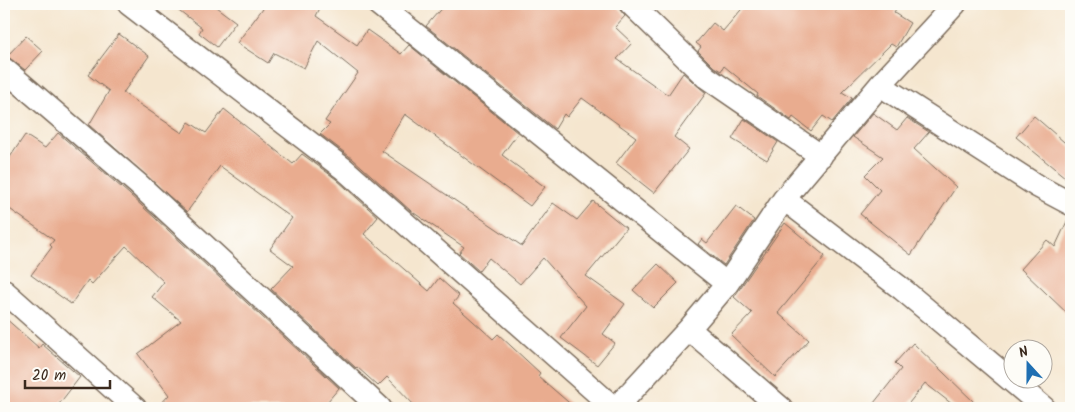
<svg xmlns="http://www.w3.org/2000/svg" width="1075" height="412" viewBox="0 0 1075 412" font-family="Kalam,sans-serif">
  <style>
    .building { fill: #e9ac8f }
    .lines { fill: none; stroke-linecap: round; stroke-linejoin: round }
    .minor-casing { stroke: #7c6c5c; stroke-width: 25 }
    .minor { stroke: #fff; stroke-width: 22 }
  </style>
  <rect width="100%" height="100%" fill="#fdfcf7"/>
  <filter id="ink" filterUnits="userSpaceOnUse"><feTurbulence type="fractalNoise" baseFrequency=".02" numOctaves="2"/><feDisplacementMap in="SourceGraphic" scale="10" xChannelSelector="R" yChannelSelector="G"/><feConvolveMatrix kernelMatrix="1 2 1 2 8 2 1 2 1" color-interpolation-filters="sRGB"/></filter>
  <filter id="wash" filterUnits="userSpaceOnUse"><feTurbulence type="fractalNoise" baseFrequency=".0096" numOctaves="4" result="noise"/><feDisplacementMap in="SourceGraphic" scale="20" xChannelSelector="R" yChannelSelector="G"/><feGaussianBlur stdDeviation="1.12" result="paint"/><feColorMatrix in="noise" values="0 0 0 0 0 0 0 0 0 0 0 0 0 0 0 0 0 1.4 0 .05"/><feComposite in="paint" operator="in"/></filter>
  <g filter="url(#wash)">
    <rect width="100%" height="100%" fill="#f5e6cf"/>
    <g id="blocks">
      <path class="building" d="M171,4H212L236,22L217,47L199,33L202,28Z
        M266,4H322L316,16L357,45L367,30L401,54L409,45L518,133L502,155L545,187L530,206L405,114L382,151L522,246L553,203L577,220L593,201L626,228L586,276L625,304L603,334L615,343L597,365L561,338L586,306L543,258L520,284L489,258L479,271L459,253L464,247L411,211L353,159L320,134L330,124L325,121L358,73L318,41L304,68L274,53L268,63L237,43Z
        M445,4H615L625,16L615,27L632,43L617,59L668,95L683,73L706,93L674,137L689,149L654,193L616,163L636,137L582,98L567,117L564,114L555,129L426,26Z
        M746,4H900L894,13L910,23L896,47L891,44L842,92L852,98L832,122L823,116L811,131L793,117L791,120L757,96L758,94L724,66L721,71L714,67L698,51L701,47L696,43L713,23L723,31Z
        M119,34L149,56L123,93L182,133L189,122L206,133L224,109L293,164L302,154L336,179L378,217L364,234L429,291L439,278L459,296L453,303L493,339L498,334L540,373L538,376L575,408H417L387,377L378,386L357,367L356,368L271,289L293,266L270,249L292,218L220,166L187,212L89,125L109,91L88,75Z
        M26,36L43,51L25,70L7,56Z
        M873,113L897,130L907,118L929,132L914,149L956,187L911,255L860,214L880,190L865,175L883,157L853,137Z
        M1034,116L1071,148V182L1016,137Z
        M744,119L778,142L767,160L732,139Z
        M58,133L129,194L339,388L322,408H157L169,395L138,354L181,321L152,297L164,282L126,246L92,284L88,280L71,304L31,275L52,247L50,245L54,240L4,205V166L25,135L45,148Z
        M736,206L754,220L724,265L698,244L702,239L707,243Z
        M1069,217H1071V317L1021,269L1047,240L1055,247Z
        M785,223L825,256L778,313L809,340L775,377L731,335L752,313L734,297Z
        M658,264L678,283L653,308L633,290Z
        M4,317L39,348L42,344L80,377L56,408H4Z
        M913,343L975,403L971,408H957L925,383L905,408H870L901,369L895,363Z"/>
    </g>
  </g>
  <g filter="url(#ink)">
    <use href="#blocks" fill-opacity="0" stroke="#7c6c5c" stroke-width="1"/>
    <g class="lines">
      <defs>
        <path id="minor" d="M129,4L344,169L614,408
          M378,4L727,284
          M631,4L706,77L821,156
          M4,69L138,184L380,408
          M880,85L1037,186L1071,204
          M784,199L902,289L1044,408
          M4,291L135,408
          M689,329L781,408
          M616,408L689,329L727,284L784,199L880,85L955,4"/>
      </defs>
      <use href="#minor" class="minor-casing"/>
      <use href="#minor" class="minor"/>
    </g>
  </g>
  <rect width="1075" height="412" fill="none" stroke="#fdfcf7" stroke-width="20"/>
  <g transform="translate(1028 364) rotate(339)"><circle r="24" fill="#fdfcf7" stroke="#afa8a0"/>
  <path d="M0-4L9 19L0 12L-9 19Z" fill="#1f6fb2"/>
  <text y="-8" font-size="14" font-weight="bold" text-anchor="middle" fill="#3b2a1e">N</text>
  </g>
  <path d="M25 380v8h85v-8" fill="none" stroke="#3b2a1e" stroke-width="2.5"/>
  <text x="32" y="380" font-size="15" fill="#3b2a1e" stroke="#fdfcf7" stroke-width="4" paint-order="stroke">20 m</text>
</svg>
